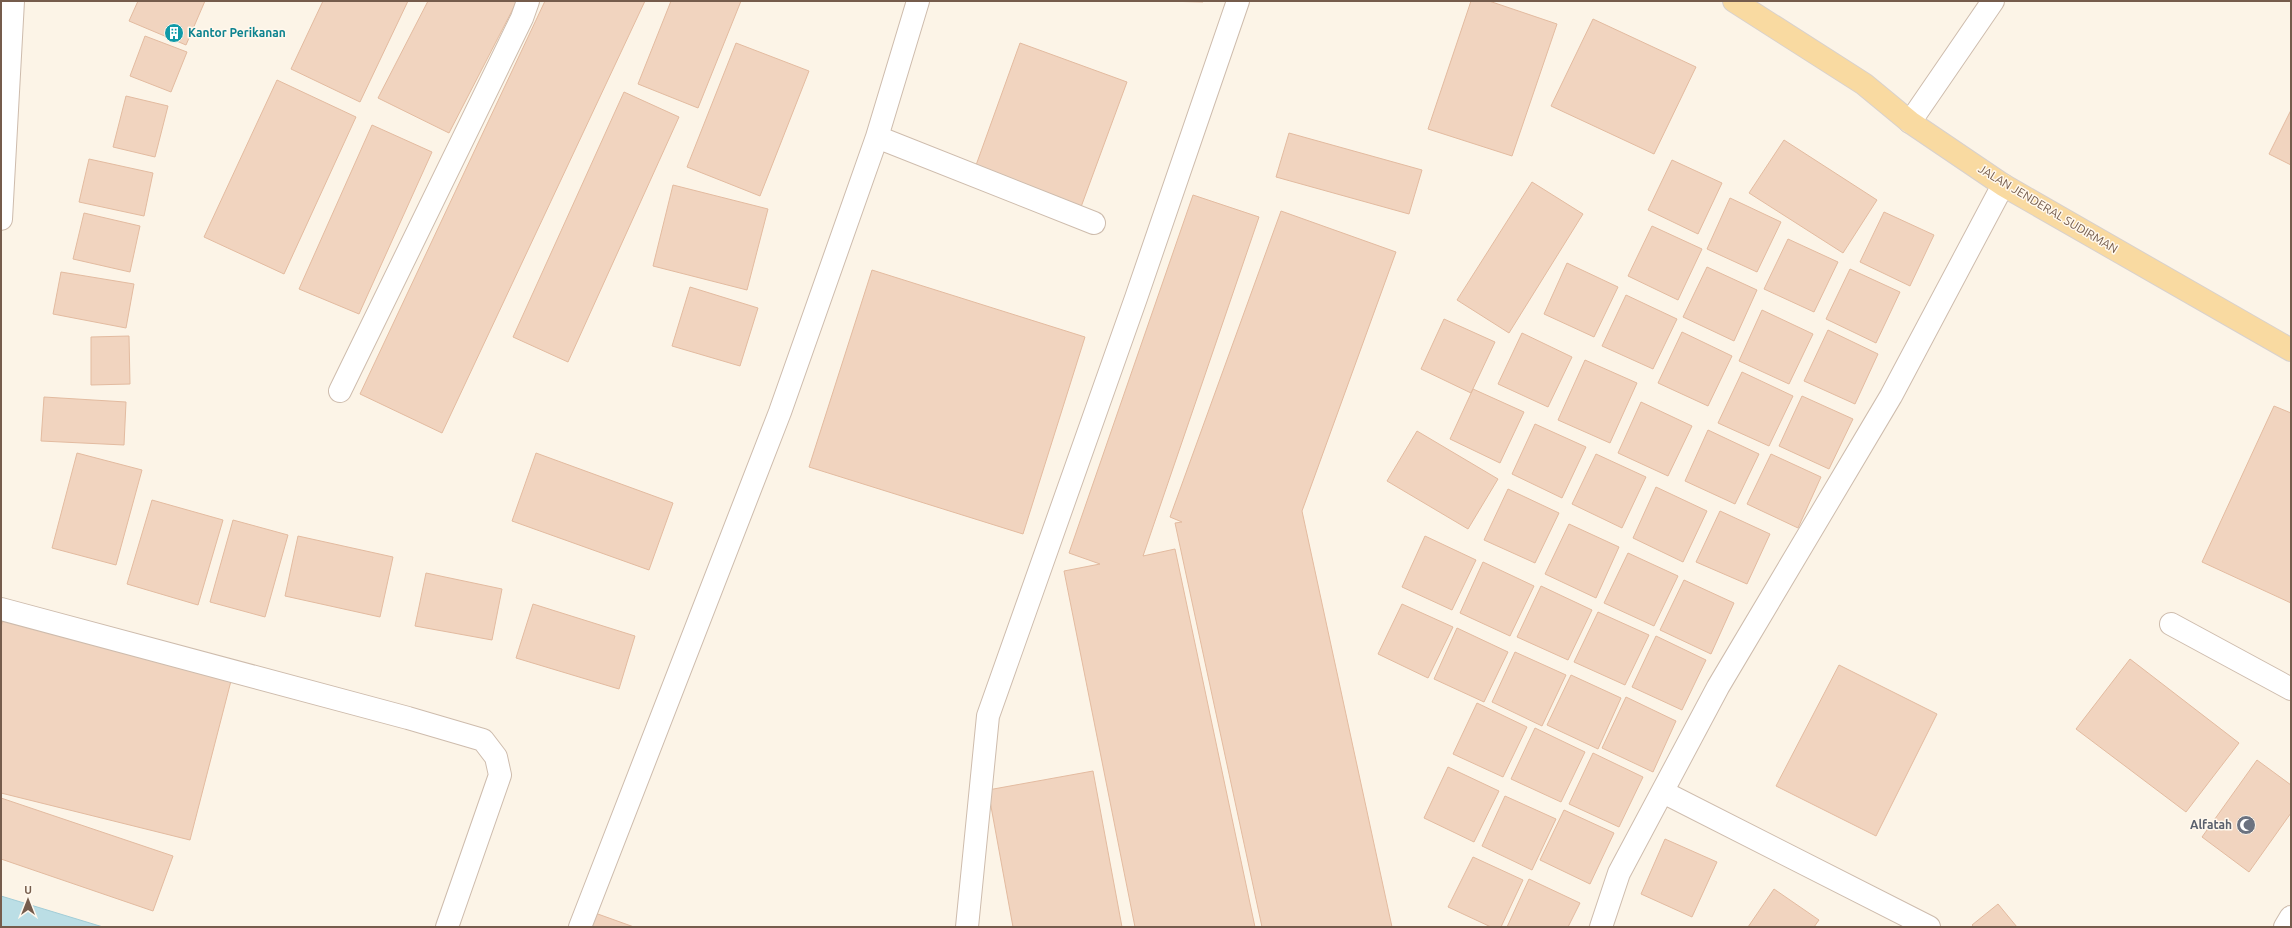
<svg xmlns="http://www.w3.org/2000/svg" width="2292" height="928" viewBox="0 0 2292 928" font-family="Ubuntu,sans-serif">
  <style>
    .water { fill: #bbdee5; stroke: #a2cdd7 }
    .building { fill: #f1d4bf; stroke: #e3bba0 }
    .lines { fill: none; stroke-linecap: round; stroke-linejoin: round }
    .minor-casing { stroke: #cebcad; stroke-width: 24 }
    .major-casing { stroke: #d8d1cd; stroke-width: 24 }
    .minor { stroke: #fff; stroke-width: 22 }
    .major { stroke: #f9daa1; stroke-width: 22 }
    .labels { text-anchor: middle; stroke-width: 3; stroke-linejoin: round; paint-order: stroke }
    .culture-label { font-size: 12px; font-weight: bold; fill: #0d838f; stroke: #fff8ed; text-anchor: start }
    .street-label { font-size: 12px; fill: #755c4c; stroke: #fff8ed }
    .worship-label { font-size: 12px; font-weight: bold; fill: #5b616d; stroke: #fff8ed; text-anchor: end }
  </style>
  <rect width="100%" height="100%" fill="#fcf4e7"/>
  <path class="water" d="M1,896L103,927H1Z"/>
  <path class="building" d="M138,1H205L186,45L129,21Z
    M323,1H408L360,102L291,69Z
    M428,1H517L449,133L378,98Z
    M545,1H645L442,433L360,394Z
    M671,1H741L698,108L638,84Z
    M1163,1H1203V2Z
    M1471,1H1489L1557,24L1512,156L1428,129Z
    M1593,19L1696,67L1654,154L1551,106Z
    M145,36L187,52L171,92L130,76Z
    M736,43L809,71L760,196L687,167Z
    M1020,43L1127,82L1081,207L975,168Z
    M277,80L356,117L284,274L204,237Z
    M624,92L679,117L568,362L513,337Z
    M126,96L168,106L155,157L113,147Z
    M2291,110V165L2269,154Z
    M372,125L432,152L359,314L299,289Z
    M1289,133L1422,170L1409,214L1276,177Z
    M1784,140L1877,200L1843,253L1749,193Z
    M89,159L153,173L144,216L79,202Z
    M1672,160L1722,183L1698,234L1648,210Z
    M1532,182L1583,214L1509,333L1457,300Z
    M673,185L768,209L747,290L653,266Z
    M1193,195L1259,217L1143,556L1175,549L1255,927H1135L1064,571L1100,564L1069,553Z
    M1730,198L1781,222L1757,272L1707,249Z
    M1281,211L1396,252L1302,511L1392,927H1262L1175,523L1182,522L1170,517Z
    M1884,212L1934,235L1910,286L1860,262Z
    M84,213L140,226L130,272L73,259Z
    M1652,226L1702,249L1678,300L1628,276Z
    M1788,239L1838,262L1814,312L1764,289Z
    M1567,263L1618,287L1594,337L1544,314Z
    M1707,267L1757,290L1734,341L1683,317Z
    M1850,269L1900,292L1876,343L1826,319Z
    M872,270L1085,337L1023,534L809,467Z
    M61,272L134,284L126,328L53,314Z
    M690,287L758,308L740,366L672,346Z
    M1626,295L1677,319L1653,369L1602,346Z
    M1762,310L1813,334L1789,384L1739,361Z
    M1444,319L1495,342L1471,393L1421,369Z
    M1828,330L1878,354L1855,404L1804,381Z
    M1682,332L1732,356L1708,406L1658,383Z
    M1522,333L1572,357L1548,407L1498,384Z
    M129,336L130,384L91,385V337Z
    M1585,360L1637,383L1610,443L1558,420Z
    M1742,372L1793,396L1769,446L1718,423Z
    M1473,389L1524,412L1500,463L1450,439Z
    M1802,396L1853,419L1829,469L1779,446Z
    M44,397L126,402L124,445L41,441Z
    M1641,402L1692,426L1668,476L1618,453Z
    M2274,406L2291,413V603L2202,562Z
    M1535,424L1586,447L1562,498L1512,474Z
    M1708,430L1759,454L1735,504L1685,481Z
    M1417,431L1498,479L1468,529L1387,481Z
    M77,453L142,470L116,565L52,548Z
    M536,453L673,503L649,570L512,521Z
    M1596,454L1646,477L1622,528L1572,504Z
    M1771,454L1821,477L1798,528L1747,504Z
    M1656,487L1707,511L1683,562L1633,538Z
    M1508,489L1559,513L1535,563L1484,540Z
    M152,500L223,520L198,605L127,584Z
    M1720,511L1770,534L1747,584L1696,562Z
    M233,520L288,535L265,617L210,602Z
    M1569,524L1619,547L1596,598L1545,574Z
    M298,536L393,557L380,617L285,596Z
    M1425,536L1476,560L1452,610L1402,587Z
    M1628,553L1678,576L1654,626L1604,603Z
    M1483,562L1534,586L1510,636L1460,613Z
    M426,573L502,589L492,640L415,626Z
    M1684,580L1734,603L1711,654L1660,630Z
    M1541,586L1592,610L1568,660L1517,637Z
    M533,604L635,636L619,689L516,658Z
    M1402,604L1453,627L1428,678L1378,654Z
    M1598,612L1649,635L1625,685L1574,662Z
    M3,619L232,677L190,840L1,793V627Z
    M1457,628L1508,652L1484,702L1434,679Z
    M1656,636L1706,660L1682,710L1632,687Z
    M1515,652L1566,675L1542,726L1492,702Z
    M2130,659L2239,743L2186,812L2076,729Z
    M1839,665L1937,714L1876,836L1776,786Z
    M1571,675L1621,698L1598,749L1547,725Z
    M1626,697L1676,721L1653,772L1602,748Z
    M1477,703L1527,727L1503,777L1453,754Z
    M1535,728L1585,752L1561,802L1511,779Z
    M1593,753L1643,777L1619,827L1569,804Z
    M2257,760L2291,785V813L2249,872L2202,837Z
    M1448,767L1499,791L1474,842L1424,818Z
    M1093,771L1122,927H1013L988,790Z
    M1505,796L1556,819L1532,870L1482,846Z
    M1,798L173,856L153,911L1,859Z
    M1564,810L1614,833L1590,884L1540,860Z
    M1665,839L1717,862L1692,917L1641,894Z
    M1473,857L1523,880L1501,927H1491L1448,907Z
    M1529,879L1580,903L1568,927H1507Z
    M1774,889L1819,920L1814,927H1748Z
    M1998,904L2017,927H1974L1972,925Z
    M595,913L634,927H589Z"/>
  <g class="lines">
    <defs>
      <path id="minor" d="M1910,122L1993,1
        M877,137L1094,223
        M1,219L13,1
        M340,391L522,18L528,1
        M1,609L408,718L483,740L496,757L500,775L447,927
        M2171,624L2291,689
        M1663,792L1929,927
        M580,927L780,412L877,137L918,1
        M967,927L988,716L1136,298L1238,1
        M1601,927L1619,873L1718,687L1891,396L2003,185
        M2285,927L2291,917"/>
      <path id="major" d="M1734,1L1864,84L1910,122L2003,185L2291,350"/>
    </defs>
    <use href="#minor" class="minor-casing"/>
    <use href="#major" class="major-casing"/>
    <use href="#minor" class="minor"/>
    <use href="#major" class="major"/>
  </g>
  <defs>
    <symbol id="building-disc" viewBox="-11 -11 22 22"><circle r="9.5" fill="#0f9aa8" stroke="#fff8ed"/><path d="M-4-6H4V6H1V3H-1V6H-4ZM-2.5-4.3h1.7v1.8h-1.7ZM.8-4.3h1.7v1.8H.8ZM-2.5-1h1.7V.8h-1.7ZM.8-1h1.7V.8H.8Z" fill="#fff"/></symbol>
    <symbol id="mosque-disc" viewBox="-11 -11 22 22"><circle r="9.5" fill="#6b7280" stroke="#fff8ed"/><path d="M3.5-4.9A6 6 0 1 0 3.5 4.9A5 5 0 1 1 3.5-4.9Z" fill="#fff"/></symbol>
  </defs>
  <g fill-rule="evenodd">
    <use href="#building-disc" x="163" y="22" width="22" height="22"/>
    <use href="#mosque-disc" x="2235" y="814" width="22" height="22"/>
  </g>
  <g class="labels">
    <g class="culture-label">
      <text x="188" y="37">Kantor Perikanan</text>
    </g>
    <g class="street-label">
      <text transform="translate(2048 209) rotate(31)" y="4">JALAN JENDERAL SUDIRMAN</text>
    </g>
    <g class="worship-label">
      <text x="2232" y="829">Alfatah</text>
    </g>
  </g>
  <rect width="2292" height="928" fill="none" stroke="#755c4c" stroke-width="4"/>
  <g transform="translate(28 900)" stroke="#fff8ed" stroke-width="3" paint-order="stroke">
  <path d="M0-3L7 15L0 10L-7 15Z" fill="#755c4c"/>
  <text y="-6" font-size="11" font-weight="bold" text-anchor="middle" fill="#755c4c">U</text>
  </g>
</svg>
